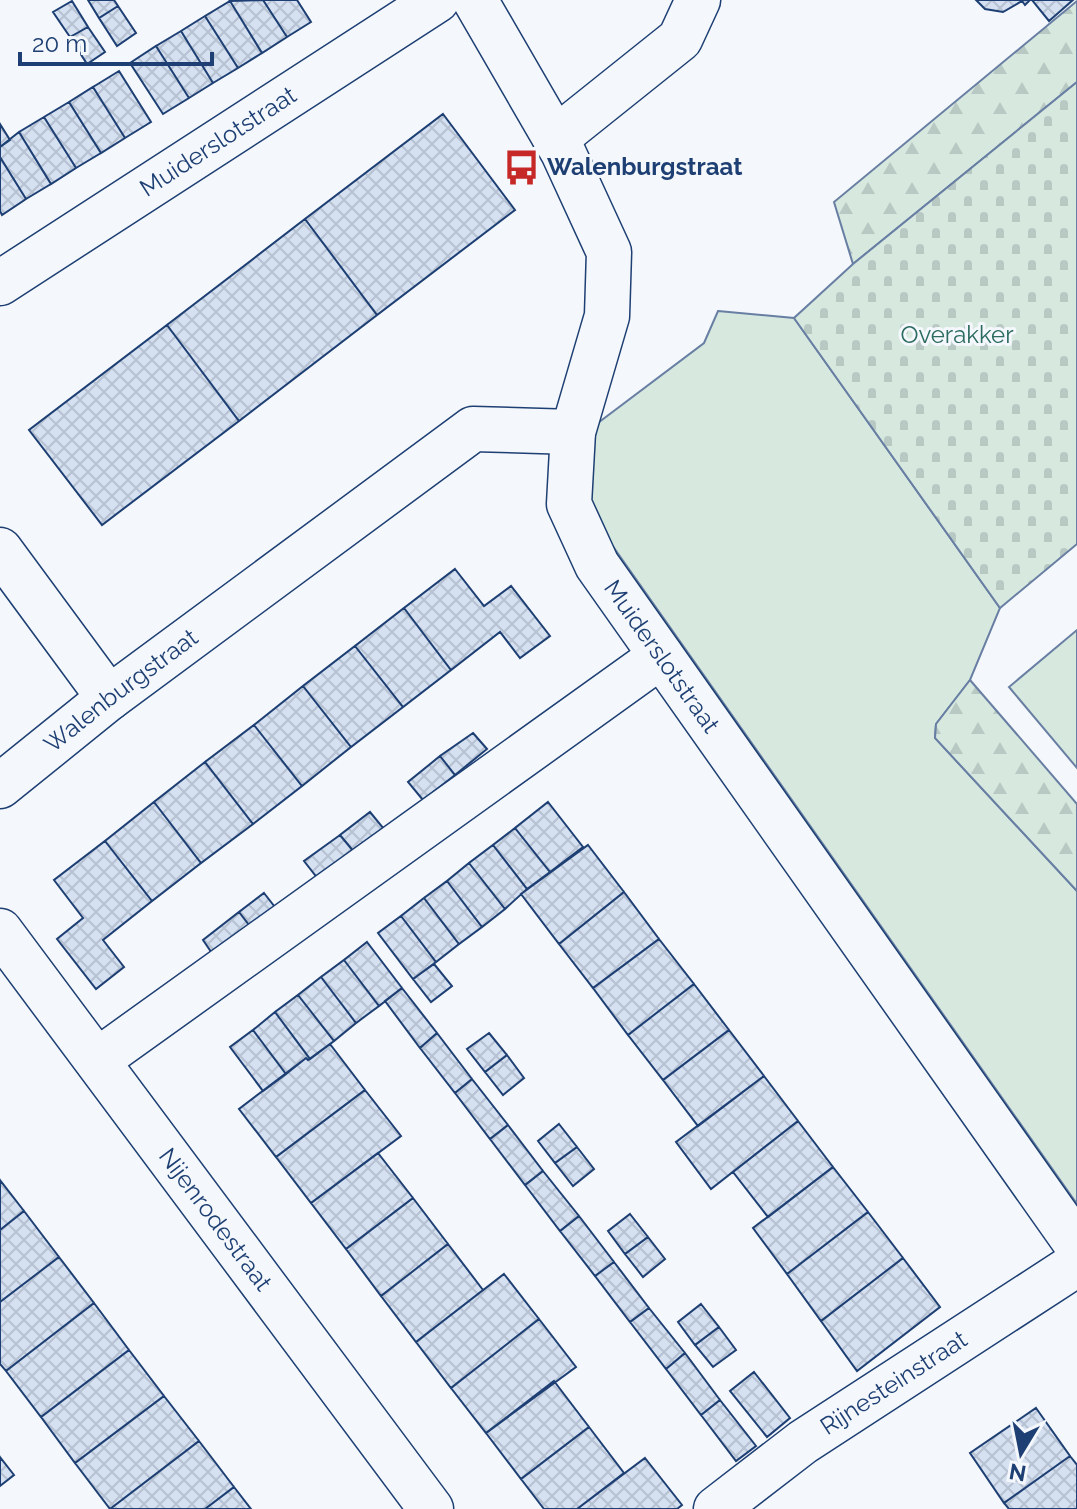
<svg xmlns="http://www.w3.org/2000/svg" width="1077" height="1509" viewBox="0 0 1077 1509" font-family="Raleway,sans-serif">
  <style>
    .green { fill: #d7e8df; stroke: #687fa3; stroke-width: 2 }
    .forest { fill: url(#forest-firs); stroke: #687fa3; stroke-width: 2 }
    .cemetery { fill: url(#cemetery-stones); stroke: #687fa3; stroke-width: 2 }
    .building { fill: url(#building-cross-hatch); stroke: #1d3f73; stroke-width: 2 }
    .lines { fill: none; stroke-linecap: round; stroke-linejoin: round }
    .minor-casing { stroke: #1d3f73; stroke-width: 47 }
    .minor { stroke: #f4f7fb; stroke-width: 44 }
    .labels { text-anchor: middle; stroke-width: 6; stroke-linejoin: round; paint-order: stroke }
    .street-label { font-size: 24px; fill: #1d3f73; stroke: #f4f7fb }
    .poi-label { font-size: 24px; font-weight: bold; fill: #1d3f73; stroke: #f4f7fb; text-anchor: start }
    .park-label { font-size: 24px; fill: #2c6c60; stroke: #f4f7fb }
  </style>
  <defs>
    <pattern id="forest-firs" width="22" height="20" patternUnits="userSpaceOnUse" patternTransform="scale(2)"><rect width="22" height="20" fill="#d7e8df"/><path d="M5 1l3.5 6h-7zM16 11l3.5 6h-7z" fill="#b8c8c3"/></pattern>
    <pattern id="cemetery-stones" width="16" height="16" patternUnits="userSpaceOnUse" patternTransform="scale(2)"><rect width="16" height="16" fill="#d7e8df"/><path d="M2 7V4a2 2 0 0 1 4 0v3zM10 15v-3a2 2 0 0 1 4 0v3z" fill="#b8c8c3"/></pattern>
    <pattern id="building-cross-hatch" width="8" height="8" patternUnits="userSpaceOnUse" patternTransform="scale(2)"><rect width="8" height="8" fill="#d5e0f0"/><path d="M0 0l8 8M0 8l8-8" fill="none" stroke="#b6c1d1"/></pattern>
  </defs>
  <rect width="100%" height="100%" fill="#f4f7fb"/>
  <path class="green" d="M718,311L794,318L1000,608L970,680L936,724L935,738L1077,891V1204L571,487L574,441L704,343Z
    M1077,630V768L1009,687Z"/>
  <path class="forest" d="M1077,1V82L853,264L834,202Z
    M970,680L1077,804V891L935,738L936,724Z"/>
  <path class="cemetery" d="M1077,82V544L1000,608L794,318L853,264Z"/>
  <path class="building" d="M88,0H114L118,6L99,18Z
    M263,0H297L311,22L287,37Z
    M263,0L287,37L262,53L230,1Z
    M976,0H1030L1025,5L1022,1L1003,12L985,9Z
    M1032,0H1073L1049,21Z
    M72,1L88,27L70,37L53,12Z
    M230,1L262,53L238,68L205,16Z
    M118,6L136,33L117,46L99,18Z
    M205,16L238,68L213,83L181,31Z
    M88,27L105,52L87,64L70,37Z
    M181,31L213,83L189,98L156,46Z
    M156,46L189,98L163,114L130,63Z
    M119,71L151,122L125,138L93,87Z
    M93,87L125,138L101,153L69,102Z
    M69,102L101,153L76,168L44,117Z
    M443,114L515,210L377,315L305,219Z
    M44,117L76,168L51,184L19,132Z
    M0,124L10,140L0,147Z
    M19,132L51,184L26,199L0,157V147Z
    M0,157L26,199L2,215L0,211Z
    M305,219L377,315L239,421L167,325Z
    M167,325L239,421L102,525L29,430Z
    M455,569L484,606L511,586L550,636L520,658L500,632L451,670L404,608Z
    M404,608L451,670L403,707L355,646Z
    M355,646L403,707L351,747L303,686Z
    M303,686L351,747L302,786L254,725Z
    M254,725L302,786L253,824L205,762Z
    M473,733L487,749L455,775L440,756Z
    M440,756L455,775L423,800L408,782Z
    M205,762L253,824L201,863L154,802Z
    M154,802L201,863L152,901L105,841Z
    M548,802L583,847L550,872L515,828Z
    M370,812L384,829L354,852L340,835Z
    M515,828L550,872L527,889L493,845Z
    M340,835L354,852L319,880L304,861Z
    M105,841L152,901L103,940L124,967L96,989L57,939L83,918L54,880Z
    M493,845L527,889L505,909L469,863Z
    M588,845L624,892L559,944L521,894Z
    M469,863L505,909L482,927L447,881Z
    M447,881L482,927L459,944L424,898Z
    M624,892L659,939L593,988L559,944Z
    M264,893L278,911L253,930L239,912Z
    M424,898L459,944L436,962L401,916Z
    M239,912L253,930L216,959L203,940Z
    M401,916L436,962L413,979L378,933Z
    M659,939L694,984L628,1035L593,988Z
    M367,942L402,988L379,1006L344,960Z
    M344,960L379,1006L356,1023L321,977Z
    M434,964L452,986L431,1002L413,979Z
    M321,977L356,1023L334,1041L298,995Z
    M694,984L729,1030L663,1080L628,1035Z
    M402,988L437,1033L420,1048L385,1001Z
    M298,995L334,1041L310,1059L275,1012Z
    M275,1012L310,1059L308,1060L306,1058L286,1074L253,1030Z
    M253,1030L286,1074L263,1091L230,1047Z
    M729,1030L764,1076L698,1126L663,1080Z
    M437,1033L472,1079L455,1093L420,1048Z
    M489,1033L507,1055L485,1072L467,1049Z
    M330,1044L365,1090L276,1157L239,1109L306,1058L308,1060Z
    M507,1055L524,1078L503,1095L485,1072Z
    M764,1076L798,1121L711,1189L676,1142Z
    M472,1079L508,1125L490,1139L455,1093Z
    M365,1090L401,1136L311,1203L276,1157Z
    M798,1121L833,1167L768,1217L733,1172Z
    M559,1124L577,1147L555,1163L538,1141Z
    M508,1125L543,1171L525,1185L490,1139Z
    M577,1147L594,1169L573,1186L555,1163Z
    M378,1153L413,1198L346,1249L311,1203Z
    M833,1167L868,1212L787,1274L753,1228Z
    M543,1171L579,1216L560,1231L525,1185Z
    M0,1180L24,1211L0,1230Z
    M413,1198L448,1244L381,1296L346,1249Z
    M24,1211L59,1257L0,1302V1230Z
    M868,1212L903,1258L821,1321L787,1274Z
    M630,1214L648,1237L625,1254L608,1231Z
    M579,1216L614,1262L595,1276L560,1231Z
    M648,1237L665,1259L643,1277L625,1254Z
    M448,1244L483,1290L416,1342L381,1296Z
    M59,1257L94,1303L6,1371L0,1364V1302Z
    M903,1258L940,1307L857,1371L821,1321Z
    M614,1262L649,1308L630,1322L595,1276Z
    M504,1274L539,1319L451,1388L416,1342Z
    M94,1303L129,1350L41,1417L6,1371Z
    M701,1304L719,1327L695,1345L678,1322Z
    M649,1308L685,1353L666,1369L630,1322Z
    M539,1319L576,1367L486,1433L451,1388Z
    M719,1327L736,1350L713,1367L695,1345Z
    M129,1350L164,1396L75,1463L41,1417Z
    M685,1353L720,1400L701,1415L666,1369Z
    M754,1372L790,1418L767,1437L730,1391Z
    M554,1381L589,1427L521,1479L486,1433Z
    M164,1396L199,1441L110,1509L75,1463Z
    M720,1400L756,1446L736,1461L701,1415Z
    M1036,1408L1070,1456L1004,1503L970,1453Z
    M589,1427L624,1473L577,1509H544L521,1479Z
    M199,1441L234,1487L205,1509H110Z
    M1070,1456L1077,1465V1509H1009L1004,1503Z
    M0,1457L14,1475L0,1486Z
    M645,1458L682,1505L677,1509H577Z
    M234,1487L251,1509H205Z"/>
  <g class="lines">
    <defs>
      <g id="minor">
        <path id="s1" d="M475,0L563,152L609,252L607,316L573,432L569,504L597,565L1077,1245"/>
        <path d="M555,139L680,39L698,0"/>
        <path id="s2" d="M0,283L437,0"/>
        <path d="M0,550L109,698"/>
        <path id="s3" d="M0,786L109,698L473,429L573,432"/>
        <path id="s4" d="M0,931L431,1509"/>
        <path d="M98,1060L661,656"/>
        <path id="s5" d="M716,1509L803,1442L1077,1264"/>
      </g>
    </defs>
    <use href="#minor" class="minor-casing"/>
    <use href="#minor" class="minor"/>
  </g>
  <defs>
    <symbol id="bus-bare" viewBox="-9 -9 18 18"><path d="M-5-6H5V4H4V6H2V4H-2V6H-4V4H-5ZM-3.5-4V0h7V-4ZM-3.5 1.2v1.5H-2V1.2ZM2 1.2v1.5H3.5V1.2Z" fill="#c62828" stroke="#f4f7fb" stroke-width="2.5" paint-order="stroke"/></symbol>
  </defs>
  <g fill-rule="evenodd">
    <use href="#bus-bare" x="496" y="142" width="51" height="51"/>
  </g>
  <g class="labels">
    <g class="street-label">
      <text dy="8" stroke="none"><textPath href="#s2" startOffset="260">Muiderslotstraat</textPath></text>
      <text dy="8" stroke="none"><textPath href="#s1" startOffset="722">Muiderslotstraat</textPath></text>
      <text dy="8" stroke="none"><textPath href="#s3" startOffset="154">Walenburgstraat</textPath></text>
      <text dy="8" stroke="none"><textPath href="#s4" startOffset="360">Nijenrodestraat</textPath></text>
      <text dy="8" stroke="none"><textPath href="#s5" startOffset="218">Rijnesteinstraat</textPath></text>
    </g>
    <g class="poi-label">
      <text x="547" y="175">Walenburgstraat</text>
    </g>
    <g class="park-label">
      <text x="957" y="343">Overakker</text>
    </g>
  </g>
  <g transform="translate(1021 1453) rotate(190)" stroke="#f4f7fb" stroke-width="6" paint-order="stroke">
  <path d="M0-6L14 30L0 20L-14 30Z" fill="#1d3f73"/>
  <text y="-12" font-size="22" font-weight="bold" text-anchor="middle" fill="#1d3f73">N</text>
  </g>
  <path d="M20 52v12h192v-12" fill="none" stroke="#1d3f73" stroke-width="4"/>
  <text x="32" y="52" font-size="24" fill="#1d3f73" stroke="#f4f7fb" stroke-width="6" paint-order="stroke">20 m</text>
</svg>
